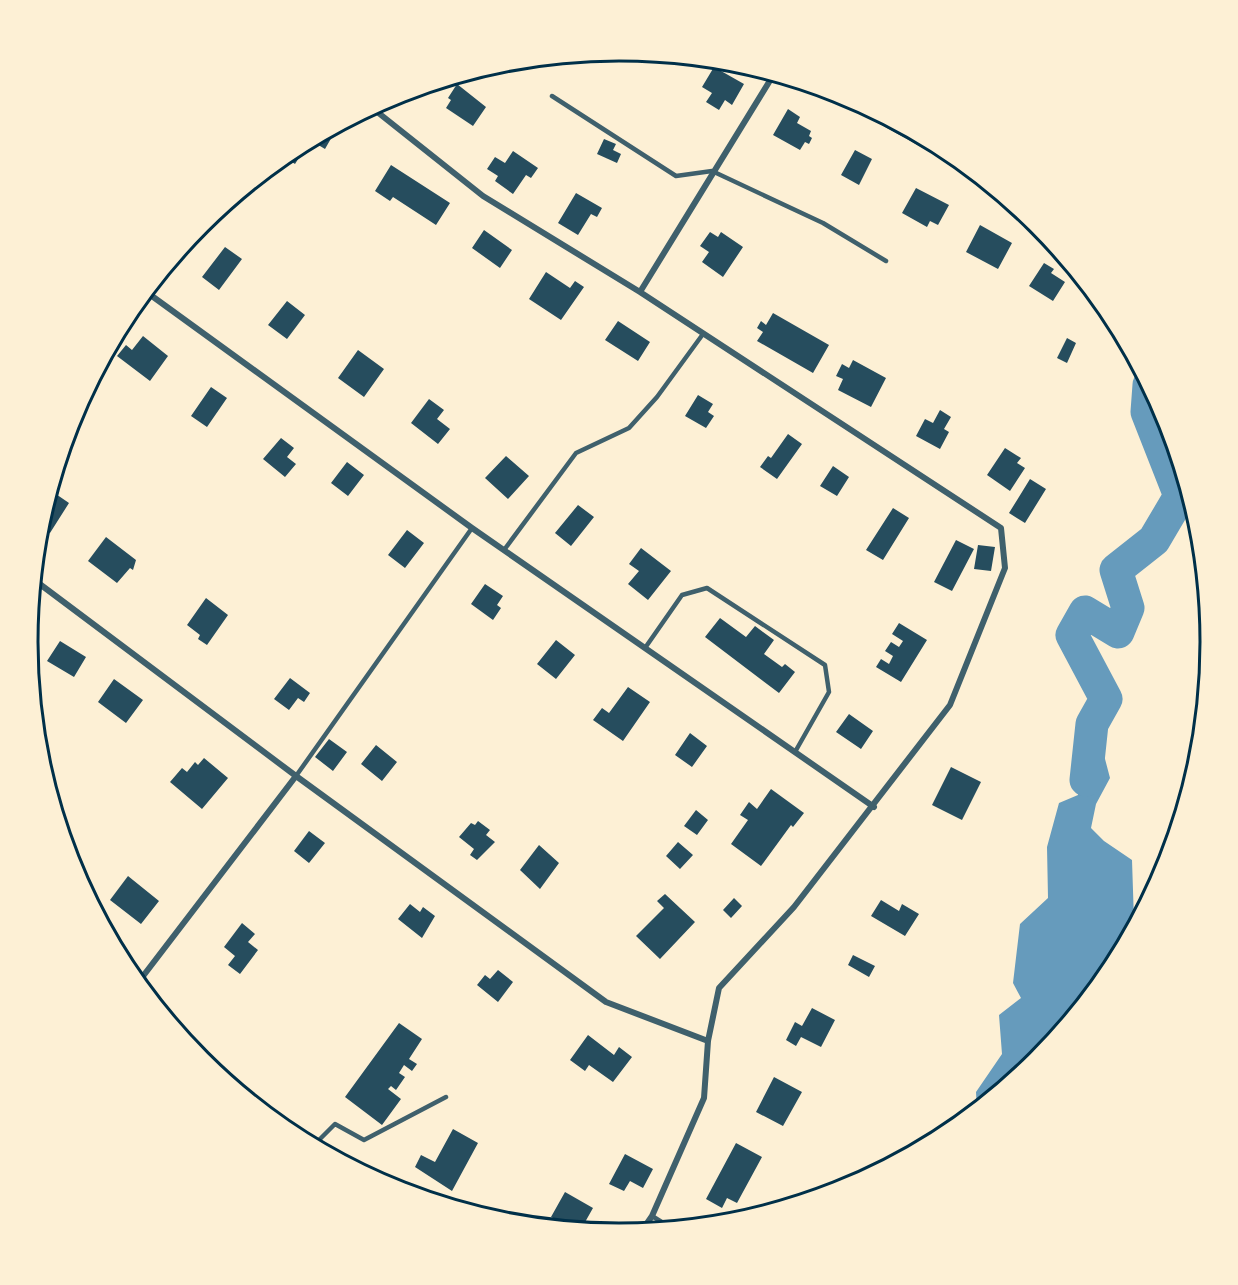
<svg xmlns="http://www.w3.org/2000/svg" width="1238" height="1285" viewBox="0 0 1238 1285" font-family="'Fira Sans',sans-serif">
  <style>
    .water { fill: #669bbc }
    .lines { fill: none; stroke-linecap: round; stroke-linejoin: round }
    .river { stroke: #669bbc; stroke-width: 33 }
    .building { fill: #264d5e }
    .service { stroke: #3f606c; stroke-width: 4.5 }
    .minor { stroke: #3f606c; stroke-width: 6 }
    .rim { fill: none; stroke: #003049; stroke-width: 3 }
  </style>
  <rect width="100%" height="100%" fill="#fdf0d5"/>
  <path class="water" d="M1084,734L1099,736L1110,778L1096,804L1091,828L1104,841L1132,860L1134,921L1128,939L1111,972L1037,1061L977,1111L976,1092L1002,1054L999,1015L1021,998L1013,983L1020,924L1048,898L1047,847L1059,803L1078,795Z"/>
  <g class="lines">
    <path class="river" d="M1086,780L1092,724L1106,699L1072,635L1085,612L1118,632L1128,608L1116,570L1154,540L1180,496L1147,412L1149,385"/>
  </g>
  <path class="building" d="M631,52H637L652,54L646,62Z
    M714,67L744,84L732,105L725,100L719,110L706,102L712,93L702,87Z
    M457,84L486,107L473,126L446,108L451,100L448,98Z
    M788,109L800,117L797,123L811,131L809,136L812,138L809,144L805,142L800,150L773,135Z
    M334,127L337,128L325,149L310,140Z
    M604,139L616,144L613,150L621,154L617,163L597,154Z
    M310,140L295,164L283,156L290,150Z
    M855,150L872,159L859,185L841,175Z
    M513,151L538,168L531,178L526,175L513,194L495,181L498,176L487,169L495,157L505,163Z
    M391,165L450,203L436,225L393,197L390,201L375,191Z
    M916,188L949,205L938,225L930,221L927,227L902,213Z
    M576,193L602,208L597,217L591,214L578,235L558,223Z
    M980,225L1012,243L998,269L966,252Z
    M484,230L512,250L500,268L472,248Z
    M710,232L718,237L721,232L743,247L723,277L702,262L709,252L700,246Z
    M225,247L242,259L219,290L202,277Z
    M1044,263L1054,269L1051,273L1065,282L1053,301L1029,286Z
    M546,272L570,288L575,281L584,287L561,320L529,299Z
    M287,301L305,315L287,339L268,325Z
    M773,313L829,345L813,373L757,341L763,332L757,328L761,321L766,325Z
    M618,321L650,342L638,361L605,340Z
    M143,336L168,356L150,381L117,356L126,345L132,350Z
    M1067,338L1076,343L1067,363L1057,358Z
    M358,350L384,369L364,397L338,378Z
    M853,360L886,378L871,407L838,390L843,379L836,376L842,364L849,368Z
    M211,387L227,398L207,427L191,416Z
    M698,395L713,404L708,412L714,416L706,428L685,416Z
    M429,399L444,410L437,419L450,429L438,444L411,423Z
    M940,410L951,417L944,429L949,432L940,449L916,436L925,419L933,423Z
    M788,434L802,444L777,479L760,467L768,456L771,458Z
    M281,438L294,448L287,457L296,464L285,477L263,459Z
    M1005,448L1021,458L1017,463L1025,468L1010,491L987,475Z
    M506,456L529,476L508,499L485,478Z
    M347,462L364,475L348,496L331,483Z
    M833,466L849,477L837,496L820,486Z
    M1030,479L1046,489L1025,523L1009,513Z
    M50,490L69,503L50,533L39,525Z
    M578,505L594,517L571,546L555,533Z
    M893,508L909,518L883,560L866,550Z
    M407,530L424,543L405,568L388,555Z
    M106,537L136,560L133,570L130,568L117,583L88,561Z
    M956,540L974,549L952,591L934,582Z
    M978,545L995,547L991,571L974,569Z
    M641,548L671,571L648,600L628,584L639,571L629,564Z
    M485,584L503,596L497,605L501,608L493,620L471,604Z
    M206,598L228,615L207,645L198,639L200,635L187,625Z
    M720,618L746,637L755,626L774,640L764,654L782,667L785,664L795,672L779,693L705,637Z
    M899,623L927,640L901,682L876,667L881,659L889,664L893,656L885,651L891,642L899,647L903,641L892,634Z
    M556,640L575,655L556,679L537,664Z
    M60,641L86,657L74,677L47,661Z
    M290,678L310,693L304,702L298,698L289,710L274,699Z
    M114,679L143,700L126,723L98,702Z
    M628,687L650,702L623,741L593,720L602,708L609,713Z
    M849,714L873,731L861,749L836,732Z
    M690,733L707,746L692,767L675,755Z
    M329,739L347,752L333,771L315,757Z
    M376,745L397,762L382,781L361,764Z
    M204,758L228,778L202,809L170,782L182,768L187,772L195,762L198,765Z
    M951,767L981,782L962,820L932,805Z
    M771,789L804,813L793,827L791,825L761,866L731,844L748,820L740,815L749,802L757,809Z
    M696,810L708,820L697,835L684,826Z
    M478,821L490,830L486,835L495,842L477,860L470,855L474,849L459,837L471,823L475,825Z
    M309,831L325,843L309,863L294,851Z
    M678,842L693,855L680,869L666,856Z
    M539,845L559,863L540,889L520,870Z
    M128,876L159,901L141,924L110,900Z
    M665,894L695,922L660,959L636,936L664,908L657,901Z
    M734,898L742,906L731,918L723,910Z
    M881,900L899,911L902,904L919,914L905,936L871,916Z
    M410,904L420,912L423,907L435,916L422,938L398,919Z
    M242,923L255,934L248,942L258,950L240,974L228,965L235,956L224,947Z
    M853,955L875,966L869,977L848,965Z
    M498,970L513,982L498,1002L477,985L485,975L490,979Z
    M812,1008L835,1020L821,1047L801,1037L796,1046L786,1040L795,1022L802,1026Z
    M399,1023L422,1039L409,1059L417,1064L412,1071L404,1065L399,1073L405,1077L396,1090L391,1086L388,1089L401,1099L382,1125L345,1097Z
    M588,1035L614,1055L619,1047L632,1057L613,1082L589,1065L585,1071L570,1060Z
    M774,1077L802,1092L783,1126L756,1112Z
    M453,1129L478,1143L452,1191L415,1167L421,1155L435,1162Z
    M736,1143L762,1157L737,1203L727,1198L722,1208L706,1199Z
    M625,1154L653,1169L643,1188L630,1181L624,1191L609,1184Z
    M565,1192L593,1208L580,1231L551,1217Z"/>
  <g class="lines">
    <path class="service" d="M818,87L985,180
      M552,96L676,176L712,171L823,223L886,261
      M504,550L576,453L629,428L657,397L703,334
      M645,648L682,595L707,588L825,665L829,692L795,752
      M296,776L472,528
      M309,1145L317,1142L335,1124L364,1140L446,1097
      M652,1216L673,1229"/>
    <path class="minor" d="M371,107L483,196L640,292L1001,528L1005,568L950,705L794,907L719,988L708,1041L704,1098L652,1216L641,1232
      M145,291L472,528L874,807
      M640,292L774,74
      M33,579L296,776L606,1002L708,1041
      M137,984L296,776"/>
  </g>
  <path d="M0 0H1238V1285H0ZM38 642a581 581 0 1 1 1162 0a581 581 0 1 1-1162 0Z" fill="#fdf0d5" fill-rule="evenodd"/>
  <path class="rim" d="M38 642a581 581 0 1 1 1162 0a581 581 0 1 1-1162 0Z"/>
</svg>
